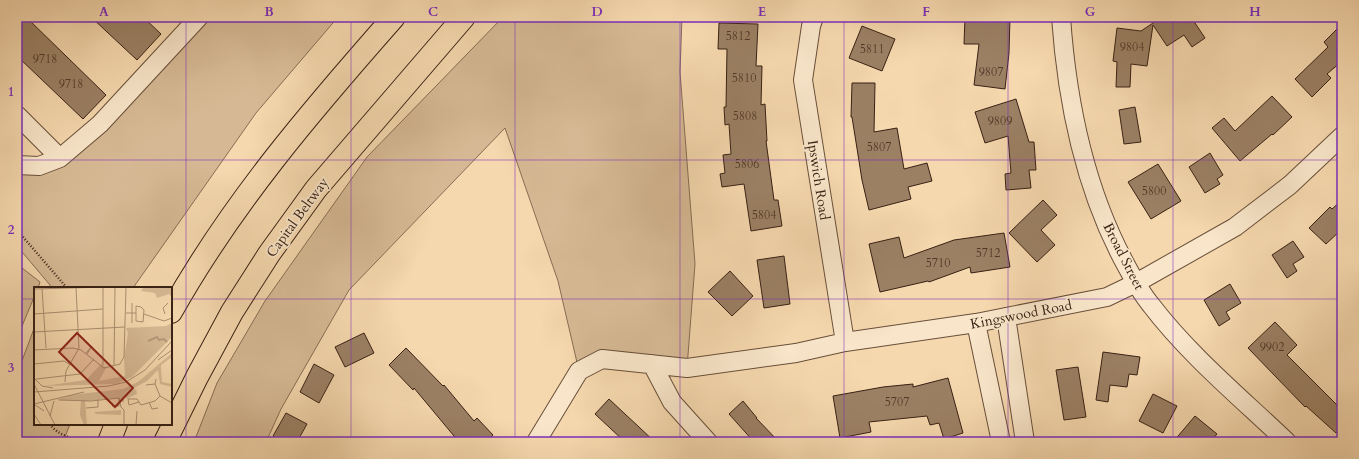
<svg xmlns="http://www.w3.org/2000/svg" width="1359" height="459" viewBox="0 0 1359 459" font-family="Cardo,serif">
  <style>
    .green { fill: #d6b994; stroke: #876d54 }
    .building { fill: #9b8064; stroke: #382114 }
    .lines { fill: none; stroke-linecap: round; stroke-linejoin: round }
    .minor-casing { stroke: #684f3a; stroke-width: 20 }
    .motorway-casing { stroke: #382114; stroke-width: 24 }
    .path { stroke: #382114; stroke-width: 2.5; stroke-dasharray: 1 2; stroke-linecap: butt }
    .minor { stroke: #f9e6ca; stroke-width: 18 }
    .motorway { stroke: #f6d8ae; stroke-width: 22 }
    .grid { fill: none; stroke: #7b2cbf; stroke-width: 1; stroke-opacity: 0.55 }
    .labels { text-anchor: middle; stroke-width: 3.5; stroke-linejoin: round; paint-order: stroke }
    .number-label { font-size: 12px; fill: #513928 }
    .street-label { font-size: 14px; fill: #382114; stroke: #f9e6ca }
    .inset-river { fill: none; stroke: #b59a7a; stroke-width: 2 }
    .inset-road { fill: none; stroke: #aa8f70; stroke-width: 1 }
    .view { fill: #8f2418; fill-opacity: 0.15; stroke: #8f2418; stroke-width: 2 }
    .inset-edge { fill: none; stroke: #382114; stroke-width: 2 }
    .neatline { fill: none; stroke: #7b2cbf; stroke-width: 1.5 }
    .grid-label { font-size: 13px; text-anchor: middle; font-weight: bold; fill: #7b2cbf }
  </style>
  <rect width="100%" height="100%" fill="#f6d8ae"/>
  <filter id="stains"><feTurbulence type="fractalNoise" baseFrequency=".005" numOctaves="4"/><feColorMatrix values="0 0 0 0 .2 0 0 0 0 .09 0 0 0 0 .02 0 0 0 .5 -.17"/></filter>
  <radialGradient id="worn" r=".72"><stop offset=".6" stop-color="#630" stop-opacity="0"/><stop offset="1" stop-color="#630" stop-opacity=".3"/></radialGradient>
  <path class="green" d="M199,17H338L256,113L133,288H50V285L17,246V165L60,158Z
    M503,17H682L680,72L695,264L687,368L602,359L579,371L558,281L505,128L349,290L281,409L266,442H194L217,383L265,301L367,157Z
    M17,264L40,282L38,288H35V295L17,338Z
    M35,326V424H70L63,442H17V374Z"/>
  <path class="building" d="M17,17H26L106,95L83,119L17,56Z
    M91,17H143L161,34L137,60Z
    M965,17H1010L1009,53L1005,89L974,85L979,44H964Z
    M1162,17H1191L1205,38L1192,47L1184,35L1167,46L1153,25L1147,66L1131,64L1130,87H1116L1117,62L1113,61L1117,28L1141,31Z
    M719,23L758,24L756,66H762L761,105L765,104L767,141H766L774,200H778L782,226L751,231L744,184L722,187L720,174L725,173L723,155L731,154L729,124L725,125L724,107H726L727,49H718Z
    M1342,24V61L1327,74L1331,78L1312,97L1295,79L1328,47L1324,42Z
    M862,26L895,39L882,71L849,58Z
    M852,83H875L874,132L897,128L904,169L927,163L932,181L908,187L911,199L869,210L862,180L852,117H851Z
    M1272,96L1292,117L1273,135L1272,134L1240,161L1212,128L1224,118L1235,131Z
    M1016,99L1029,142H1034L1036,170H1029L1031,188L1006,190L1005,174L1011,173L1008,136L985,143L975,112Z
    M1135,107L1141,142L1124,144L1119,110Z
    M1210,153L1223,175L1217,179L1220,184L1205,193L1189,167Z
    M1158,164L1181,201L1151,219L1128,182Z
    M1043,200L1057,215L1041,230L1055,245L1037,262L1009,233Z
    M1342,200V229L1326,244L1309,228L1330,207L1332,209Z
    M1004,233L1010,267L971,273L970,267L929,282L928,281L880,292L869,244L899,237L904,258L954,240Z
    M1293,241L1304,257L1293,264L1297,271L1287,278L1272,255Z
    M784,256L790,304L764,308L757,260Z
    M730,271L753,296L732,316L708,292Z
    M1230,284L1241,303L1226,312L1230,319L1219,326L1204,300Z
    M1275,322L1297,345L1287,355L1342,410V427L1336,433L1306,406L1305,407L1248,348Z
    M364,333L374,353L345,367L335,347Z
    M406,348L443,386L444,385L474,421L477,418L493,435L486,442H459L414,388L413,390L389,365Z
    M1103,352L1140,357L1137,375L1129,374L1127,387L1110,385L1108,402L1096,400Z
    M314,364L334,375L319,403L300,392Z
    M1078,367L1086,417L1064,420L1056,370Z
    M948,378L963,433L944,439L939,423L930,425L927,416L869,422L871,432L840,438L833,396L883,387L913,384V387Z
    M1153,394L1177,406L1163,433L1139,421Z
    M609,399L655,442H625L595,414Z
    M743,401L757,418H756L779,442H754L729,414Z
    M286,413L307,424L297,442H284L273,436Z
    M1195,416L1217,434L1210,442H1173Z"/>
  <g class="lines">
    <defs>
      <path id="minor" d="M814,17L811,26L803,80L845,342
        M1061,17C1067,103 1085,191 1127,267C1134,280 1141,293 1151,305C1190,356 1241,398 1287,442
        M17,115L60,158
        M17,165L39,166L60,158L100,124L199,17
        M1006,317L1025,442
        M976,323L1001,442
        M652,364L672,402L708,442
        M536,442L579,371L602,359L687,368L796,353L845,342L976,323L1107,297L1136,283L1235,227L1290,185L1342,136"/>
      <path id="motorway" d="M171,312C232,203 312,110 394,17
        M109,442L116,424
        M165,442L197,377L232,312L269,254L316,189L464,17"/>
    </defs>
    <use href="#minor" class="minor-casing"/>
    <use href="#motorway" class="motorway-casing"/>
    <path class="path" d="M17,230L67,288
      M50,424C56,434 71,438 81,442"/>
    <use href="#minor" class="minor"/>
    <use href="#motorway" class="motorway"/>
  </g>
  <path class="grid" d="M186,17V442M351,17V442M515,17V442M680,17V442M844,17V442M1008,17V442M1173,17V442M17,160H1342M17,299H35M171,299H1342"/>
  <g class="labels">
    <g class="number-label">
      <text x="738" y="40">5812</text>
      <text x="1132" y="51">9804</text>
      <text x="872" y="53">5811</text>
      <text x="45" y="63">9718</text>
      <text x="991" y="76">9807</text>
      <text x="744" y="82">5810</text>
      <text x="71" y="88">9718</text>
      <text x="745" y="120">5808</text>
      <text x="1000" y="125">9809</text>
      <text x="879" y="151">5807</text>
      <text x="747" y="168">5806</text>
      <text x="1154" y="195">5800</text>
      <text x="764" y="219">5804</text>
      <text x="988" y="257">5712</text>
      <text x="938" y="267">5710</text>
      <text x="1272" y="351">9902</text>
      <text x="897" y="406">5707</text>
    </g>
    <g class="street-label">
      <text transform="translate(819 180) rotate(81)" y="5">Ipswich Road</text>
      <text transform="translate(297 217) rotate(-54)" y="5">Capital Beltway</text>
      <text transform="translate(1124 256) rotate(63)" y="5">Broad Street</text>
      <text transform="translate(1021 314) rotate(-11)" y="5">Kingswood Road</text>
    </g>
  </g>
  <g transform="translate(34 287)">
    <rect width="138" height="138" fill="#f6d8ae"/>
    <path d="M138,0V10L135,7L123,11L121,6L107,4L109,1ZM138,36V50L98,90L82,97L10,99L52,93L67,77L72,81L65,94L91,89L90,72L94,46L92,41L132,39ZM138,66V70L127,78V82L128,95L138,97V100L126,97L124,83L113,94L90,106L102,102L103,107L92,112L90,107V116L82,111L51,114L53,138H50L46,128L47,113H22L37,108L89,102L104,95ZM87,123V128L62,127L60,125Z" fill="#d6b994"/>
    <path class="inset-river" d="M114,54L123,50L125,53L130,52L133,55"/>
    <path class="inset-road" d="M0,2L73,0M8,2L12,61M92,26H102V19L107,20L110,23L109,35L102,34V26M0,27L69,22M110,27L130,34L138,31M131,27L129,21L134,16M98,36V16M0,45L91,40M0,63L39,61L47,63L70,81L86,77L90,70L92,0M52,66L58,59L53,67M124,73L138,63M0,77L30,74L37,78M69,78V0M80,79L81,0M0,91L8,99L19,101M2,92L46,87L60,72M31,95L32,84L45,61L42,1M0,97L21,138M121,97L126,109M112,98L121,97L122,92M0,105L75,99L92,95L111,83L138,54M126,109L138,116M25,113L57,114L85,111L87,120L90,123V138M105,115L95,118L94,112H103L107,118L121,114L126,109M115,115L118,122L124,121M0,117L50,105M0,117L10,124M78,119H85V111M52,121L64,120V112M0,127L7,138M16,129L20,114M102,138L103,124"/>
    <path class="view" d="M43,46L99,101L81,120L25,65Z"/>
    <rect width="138" height="138" class="inset-edge"/>
  </g>
  <rect width="1359" height="459" fill="none" stroke="#f6d8ae" stroke-width="44"/>
  <rect x="22" y="22" width="1315" height="415" class="neatline"/>
  <g class="grid-label">
    <text x="104" y="16">A</text>
    <text x="269" y="16">B</text>
    <text x="433" y="16">C</text>
    <text x="597" y="16">D</text>
    <text x="762" y="16">E</text>
    <text x="926" y="16">F</text>
    <text x="1090" y="16">G</text>
    <text x="1255" y="16">H</text>
    <text x="11" y="96">1</text>
    <text x="11" y="234">2</text>
    <text x="11" y="372">3</text>
  </g>
  <rect width="100%" height="100%" filter="url(#stains)"/>
  <rect width="100%" height="100%" fill="url(#worn)"/>
</svg>
